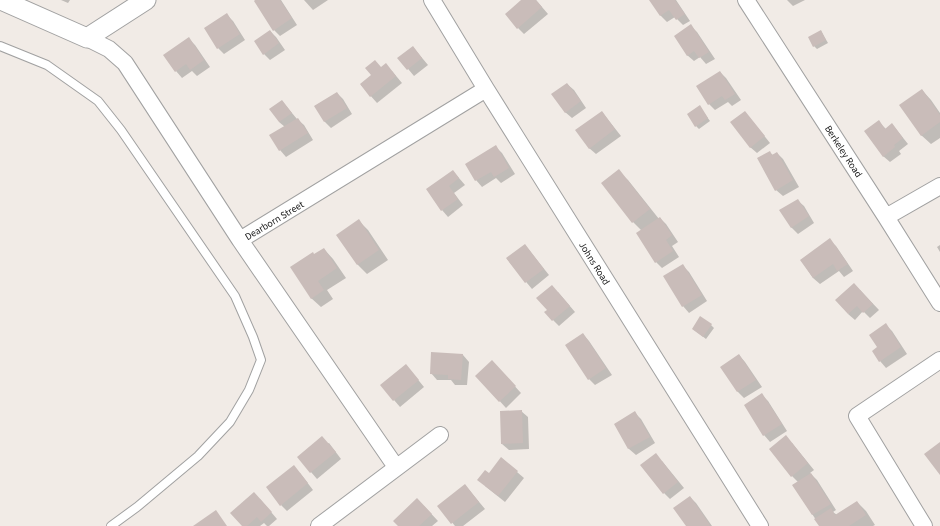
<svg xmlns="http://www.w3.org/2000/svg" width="940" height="526" viewBox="0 0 940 526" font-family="'Source Sans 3',sans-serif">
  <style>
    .shadow { fill: #0003 }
    .building { fill: #c9bcb9 }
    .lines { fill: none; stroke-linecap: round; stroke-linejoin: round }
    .service-casing { stroke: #a1a1a1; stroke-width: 10 }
    .minor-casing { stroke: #a1a1a1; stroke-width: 18 }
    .tertiary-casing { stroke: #a1a1a1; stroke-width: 21 }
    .service { stroke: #fff; stroke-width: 8 }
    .minor { stroke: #fff; stroke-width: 16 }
    .tertiary { stroke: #fff; stroke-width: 19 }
    .labels { text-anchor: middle; stroke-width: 4; stroke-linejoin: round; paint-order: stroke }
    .street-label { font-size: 10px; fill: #202020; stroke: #fff }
  </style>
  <rect width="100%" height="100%" fill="#f1ebe6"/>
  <path class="shadow" d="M61,0H70L68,3Z
    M257,0H281L297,25L280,36L274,30Z
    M304,0H328L313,10Z
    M523,0H536L548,14L524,34L518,28Z
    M650,0H676L690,21L683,25L675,17L667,22L661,16Z
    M787,0H805L793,6Z
    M227,15L233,21L245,40L224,54L218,48Z
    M691,26L697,32L715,59L706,64L700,57L694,61L687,55Z
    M270,31L276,37L285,50L270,60L264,54Z
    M821,31L828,43L817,49L814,46Z
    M188,38L195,45L210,67L197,76L192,71L182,78L176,71Z
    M413,47L428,65L414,76L399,58Z
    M382,68L392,71L402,83L377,103L361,85Z
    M720,72L726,78L741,100L732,106L728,102L715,110L709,104Z
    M567,84L574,90L586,108L572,118L565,112Z
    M922,90L931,100L940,113V138L931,144L921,135Z
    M337,93L343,99L352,114L331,128L325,122L315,106Z
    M282,101L297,119L304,125L313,140L286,157L280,150L285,127L279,122Z
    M702,110L710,121L699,129L696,126Z
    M602,112L621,136L596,154L589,148Z
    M745,112L770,143L757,153L750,147Z
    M879,122L886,129L892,124L908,144L899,151L901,154L890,162L883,156Z
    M496,147L502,153L515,174L501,183L496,178L482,187L476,180Z
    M769,152L773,155L777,153L783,159L799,187L783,196L776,190Z
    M453,171L465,185L454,193L463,205L448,217L442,210Z
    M618,171L628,180L659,219L660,218L666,224L678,242L672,246L679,257L662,268L656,262L641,230L633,222Z
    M797,200L804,206L814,223L798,234L791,227Z
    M359,221L368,230L388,260L367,274L358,265L338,235Z
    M829,240L836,246L853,271L844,277L839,271L820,284L813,278L801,260Z
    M525,245L549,275L532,289L507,259Z
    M940,245V252L937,247Z
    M324,249L333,259L346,278L327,290L333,299L321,307L311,298L315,255Z
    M683,266L689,272L707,301L689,313L683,306Z
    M860,290L879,310L870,318L863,311L855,320L848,314Z
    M558,292L575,312L559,326L553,320L548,310Z
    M711,325L714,328L706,339L693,329Z
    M886,325L892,331L907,354L886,368L880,361L879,347Z
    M583,334L589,341L612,375L595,385L589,379Z
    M463,355L469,362L467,385H455L451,380H437L431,373Z
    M739,355L745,362L762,387L744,398L738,392L722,367Z
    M406,365L424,387L400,407L394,400Z
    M498,368L521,393L506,408L477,376Z
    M762,395L768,401L787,431L770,442L764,435Z
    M521,411L528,417L529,449L509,450L502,444Z
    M635,413L641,419L655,443L636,455L629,449L615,424Z
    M329,443L341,459L317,479L298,457Z
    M792,443L814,470L810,473L817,480L836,510L833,512L837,515L857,502L866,511L875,525L873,526H820L793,485L798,482L792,476Z
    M662,461L684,488L670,499L664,493Z
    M517,472L524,478L505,502L485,486L489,474Z
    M300,473L313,490L287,511L281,505Z
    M465,485L485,509L463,526H455L439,506Z
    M690,497L696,503L712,526H687Z
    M260,499L277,519L269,526H267L264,523L260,526H243Z
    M424,506L438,521L432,526H399Z"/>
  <path class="building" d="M255,0H280L292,18L273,31L254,1Z
    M521,0H536L542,7L517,29L505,14Z
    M649,0H675L685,14L676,20L669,10L660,16Z
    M227,13L240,34L217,49L204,28Z
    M691,24L709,52L699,58L694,51L687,56L674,36Z
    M270,30L279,43L263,55L254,41Z
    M821,30L826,40L813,47L808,37Z
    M189,37L204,60L190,70L186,64L175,72L163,55Z
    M413,46L422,58L407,70L397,58Z
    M375,60L381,67L386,63L396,76L370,97L360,84L371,75L365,68Z
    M720,71L735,94L725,100L722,96L708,105L696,86Z
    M567,83L581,101L565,113L551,94Z
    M922,89L940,115V122L921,136L899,105Z
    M337,92L347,108L324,122L314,106Z
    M282,100L292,113L279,122L269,109Z
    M700,105L708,118L695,127L687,114Z
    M602,111L615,129L589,149L575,130Z
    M745,111L765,136L750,148L730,122Z
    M298,118L308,133L279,151L269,135Z
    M879,120L885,129L892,123L903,138L894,145L895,147L883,157L864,131Z
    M496,145L509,168L494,177L491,172L475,181L465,164Z
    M770,151L772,155L777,152L793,180L775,191L757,158Z
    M619,169L650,209L632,223L601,183Z
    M453,170L459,178L449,186L458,199L441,211L426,189Z
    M798,199L809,216L791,228L779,210Z
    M660,217L672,235L666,240L673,251L655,263L636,233Z
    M359,219L379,250L357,265L336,235Z
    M830,238L848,264L837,271L833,264L813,278L800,260Z
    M525,244L544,269L525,283L506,258Z
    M324,248L337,268L318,281L324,290L311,299L290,267L313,252L314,254Z
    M683,264L702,295L682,307L663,276Z
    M854,283L873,304L863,313L857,306L848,314L835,300Z
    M552,285L570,306L552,321L544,312L547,310L536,298Z
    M700,316L712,324L703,337L692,329Z
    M886,323L901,347L879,362L872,351L877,347L869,335Z
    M583,333L606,368L588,380L565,345Z
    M431,352L463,354L461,380L448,379V375L430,374Z
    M739,354L756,380L737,392L720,367Z
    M492,360L516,386L499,402L475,376Z
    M406,364L419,380L393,401L380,385Z
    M762,393L782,424L763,436L744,405Z
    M522,410L523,443L501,444L500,411Z
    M635,411L650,437L628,449L614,424Z
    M786,435L808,463L791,477L769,449Z
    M322,436L336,452L310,473L297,457Z
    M940,442V475L924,454Z
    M656,453L678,482L663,494L640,465Z
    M501,457L518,471L498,496L477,480L485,470L489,473Z
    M294,465L308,483L280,506L266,487Z
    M811,473L831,504L812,515L792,485Z
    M465,484L479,502L451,524L437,506Z
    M254,492L272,512L261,522L257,517L247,526H242L230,513Z
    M690,496L710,525L709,526H686L673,508Z
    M417,498L432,514L419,526H398L393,521Z
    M857,501L866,515L849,526H819L814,519L831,508L835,515Z
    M216,510L227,526H193Z"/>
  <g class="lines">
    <defs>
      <path id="service" d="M0,46L47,65L98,101L121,130L235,296L253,337L261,360L249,390L230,422L198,456L137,507L111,526"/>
      <path id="minor" d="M432,0L486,89L760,526
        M746,0L886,217L940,303
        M87,38L109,49L125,63L240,240L486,89
        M886,217L940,186
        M240,240L396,467
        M319,526L440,435
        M924,526L857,416L940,360"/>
      <path id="tertiary" d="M1,0L87,38L146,0"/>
    </defs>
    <use href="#service" class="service-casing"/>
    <use href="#minor" class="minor-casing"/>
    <use href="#tertiary" class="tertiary-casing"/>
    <use href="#service" class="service"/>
    <use href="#minor" class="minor"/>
    <use href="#tertiary" class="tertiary"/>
  </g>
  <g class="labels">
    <g class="street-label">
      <text transform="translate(844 151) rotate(57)" y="4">Berkeley Road</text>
      <text transform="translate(274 220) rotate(-31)" y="4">Dearborn Street</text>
      <text transform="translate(595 263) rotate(58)" y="4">Johns Road</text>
    </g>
  </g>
</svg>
